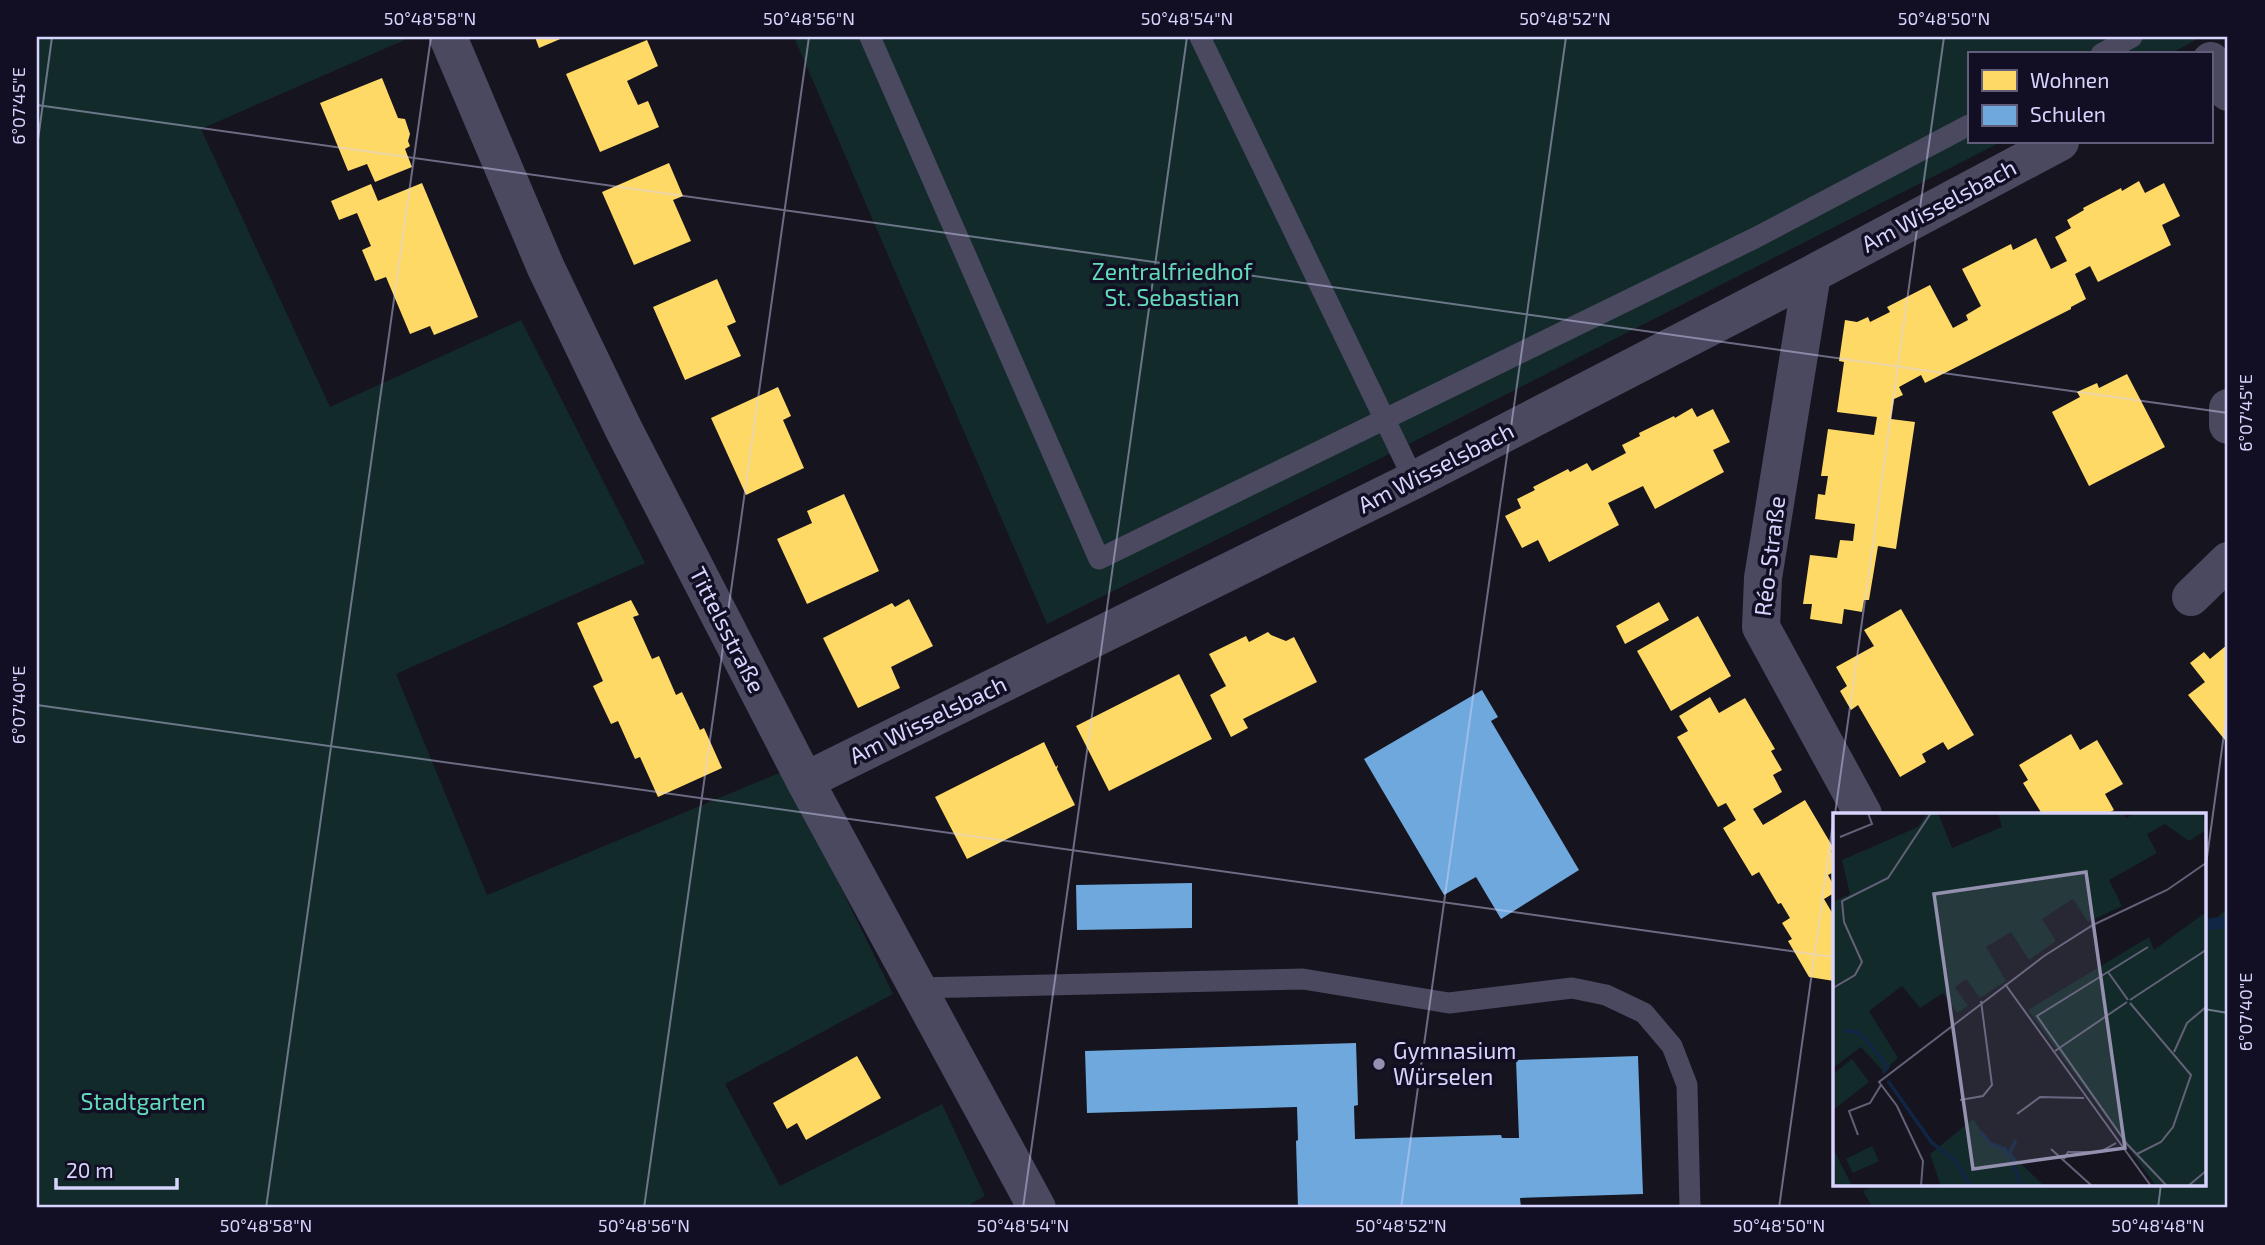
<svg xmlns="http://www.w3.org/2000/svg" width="2265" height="1245" viewBox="0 0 2265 1245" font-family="'Exo 2',sans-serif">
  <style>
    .green { fill: #132a2a }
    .homes { fill: #ffd966 }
    .schools { fill: #6fa8dc }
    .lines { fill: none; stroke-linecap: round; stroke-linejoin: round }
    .stream { stroke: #112544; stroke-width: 12 }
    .lane { stroke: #4a4960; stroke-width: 21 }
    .street { stroke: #4a4960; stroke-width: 38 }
    .ticks { fill: none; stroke: #d7d4fd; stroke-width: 2; stroke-opacity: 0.45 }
    .poi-dot { fill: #9391af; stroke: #120f24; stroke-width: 2.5 }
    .labels { text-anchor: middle; stroke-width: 7; stroke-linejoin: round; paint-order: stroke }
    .street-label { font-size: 23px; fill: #d7d4fd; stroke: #120f24 }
    .park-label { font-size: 23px; fill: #62dbb9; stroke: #120f24 }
    .poi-label { font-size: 23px; fill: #d7d4fd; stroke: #120f24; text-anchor: start }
    .inset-river { fill: none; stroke: #112544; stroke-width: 3.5 }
    .inset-road { fill: none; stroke: #636178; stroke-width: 2 }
    .view { fill: #9391af; fill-opacity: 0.15; stroke: #9391af; stroke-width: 3.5 }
    .inset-edge { fill: none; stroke: #d7d4fd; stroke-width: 3.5 }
    .neatline { fill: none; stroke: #d7d4fd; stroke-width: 2.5 }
    .ticks-label { font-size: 18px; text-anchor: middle; fill: #d7d4fd }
  </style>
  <rect width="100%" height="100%" fill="#16141f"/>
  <path class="green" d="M37,37H406L407,39L201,129L330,407L521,320L645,563L396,674L487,895L784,771L893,994L725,1084L780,1186L942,1104L985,1196L963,1208H37Z
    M794,37H2201L2170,54H1969V142H2001L1395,451L1047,624Z
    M2228,908V1208H1873L1863,1191L1877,1184H2204V929Z"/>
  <path class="homes" d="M535,37H565L539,48Z
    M647,40L658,66L627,81L638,105L648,101L659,127L600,152L566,74Z
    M382,78L398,118L405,119L410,134L408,141L410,146L405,149L412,167L375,182L367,164L348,171L320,103Z
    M669,163L683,196L673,200L691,241L634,265L602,192Z
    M2139,181L2145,193L2164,183L2180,216L2162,225L2171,245L2098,282L2090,266L2075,274L2086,299L2071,307V309L1925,383L1921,375L1899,387L1903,395L1894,399L1891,419L1915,422L1896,549L1878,546L1869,600H1864L1862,612L1844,609L1842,624L1810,619L1812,604H1803L1810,555L1837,558L1840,540L1853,541L1855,524L1815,519L1818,494L1825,495L1828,476H1821L1828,429L1874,435L1877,417L1837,412L1844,362L1839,361L1845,320L1857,322L1868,317L1870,322L1890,312L1887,307L1930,285L1953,328L1968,320L1966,315L1981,306L1962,269L2011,244L2013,250L2036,238L2051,269L2067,261L2055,237L2071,228L2067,220L2084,210L2083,208L2121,188L2122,191Z
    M422,183L478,317L434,335L430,326L410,334L386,277L375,281L362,250L371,246L357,213L339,220L331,201L371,184L378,201Z
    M717,279L736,322L727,326L741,356L685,380L653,307Z
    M2127,374L2165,447L2089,486L2052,412L2080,397L2077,392L2097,383L2099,388Z
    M778,387L791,416L783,420L804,468L746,495L711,418Z
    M1692,408L1697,417L1713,409L1730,442L1713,450L1724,472L1655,509L1643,486L1608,503L1619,525L1549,562L1538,540L1522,548L1505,516L1521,508L1517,499L1535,490L1533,487L1568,469L1570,472L1587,463L1592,471L1626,453L1622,445L1640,436L1639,433L1674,416L1675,418Z
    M844,494L879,571L807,604L777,539L812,523L807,511Z
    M909,599L933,646L891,667L900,688L858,708L823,638L892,603L895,607Z
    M631,600L639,615L633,617L652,659L659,656L676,695L682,692L700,730L704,728L722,768L658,797L640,757L635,759L618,721L611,724L593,686L603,681L577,623Z
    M1659,602L1669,620L1625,644L1616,626Z
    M1901,609L1974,735L1948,750L1943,742L1922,754L1926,762L1900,777L1858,705L1851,710L1840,691L1847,686L1836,667L1874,646L1864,630Z
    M1698,616L1731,676L1671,711L1637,651Z
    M1268,632L1271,635L1286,641L1294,637L1317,682L1243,719L1248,728L1231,737L1210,695L1226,686L1209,654L1246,636L1249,642Z
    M2227,645L2228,737L2225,740L2188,695L2205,682L2190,663L2204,652L2210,659Z
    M1179,674L1212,739L1109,791L1076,726Z
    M1710,697L1719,713L1745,698L1775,749L1771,751L1782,770L1773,775L1782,792L1753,809L1763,825L1805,800L1834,849L1831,851L1834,857V872L1828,875L1834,886V893L1824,899L1834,916V981L1809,977L1788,941L1792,939L1782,923L1790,918L1781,903L1778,904L1759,872L1752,876L1723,828L1736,820L1726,803L1718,807L1677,737L1688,731L1679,716Z
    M2071,734L2080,750L2097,740L2123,784L2105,794L2114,810L2106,814H2042L2023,783L2028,780L2019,765Z
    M1044,742L1056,767L1058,765L1057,769L1075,805L967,859L935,797Z
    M857,1056L881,1098L806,1140L797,1123L787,1129L773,1103Z"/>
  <path class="schools" d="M1482,690L1498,717L1491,721L1579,870L1501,919L1476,877L1444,895L1364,759Z
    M1192,883V928L1077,930L1076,885Z
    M1356,1043L1358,1105L1354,1106L1355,1139L1501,1135L1502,1138H1519L1516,1060L1638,1056L1643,1194L1520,1198L1521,1208H1298L1296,1141L1298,1140L1297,1107L1087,1113L1085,1051Z"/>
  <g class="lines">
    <path class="stream" d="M2204,925L2228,922"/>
    <path class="lane" d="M870,37L1099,559L1755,238L1969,125
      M1200,37L1414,480
      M2101,54L2132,37
      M916,988L1303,979L1449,1003L1572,988L1606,995L1644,1013L1672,1046L1687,1085L1690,1208"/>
    <path class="street" d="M448,37L546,268L624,430L805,781L1037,1208
      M2211,61L2228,92
      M1812,274L1763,578L1761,627L1863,814
      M2228,408V425
      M2191,597L2228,561
      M805,781L1414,480L1812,274L2060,142"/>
  </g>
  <path class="ticks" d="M37,105L2228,413M37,147L52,37M37,705L1834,957M1835,814L1944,37M2204,879L2228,705M2204,1009L2228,1013M266,1208L431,37M644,1208L809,37M1023,1208L1187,37M1401,1208L1566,37M1779,1208L1834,815M2158,1208L2161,1184"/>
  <circle class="poi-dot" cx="1379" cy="1064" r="7"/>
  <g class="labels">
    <g class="street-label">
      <text transform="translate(1939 206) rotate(-28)" y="8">Am Wisselsbach</text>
      <text transform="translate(1436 468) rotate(-27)" y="8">Am Wisselsbach</text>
      <text transform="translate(1770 556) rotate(-83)" y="8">Réo-Straße</text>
      <text transform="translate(727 630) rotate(63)" y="8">Tittelsstraße</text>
      <text transform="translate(928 720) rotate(-26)" y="8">Am Wisselsbach</text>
    </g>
    <g class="park-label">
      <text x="1172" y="280">Zentralfriedhof<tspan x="1172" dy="26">St. Sebastian</tspan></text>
      <text x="143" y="1110">Stadtgarten</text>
    </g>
    <g class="poi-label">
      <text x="1393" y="1059">Gymnasium<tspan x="1393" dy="26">Würselen</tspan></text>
    </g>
  </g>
  <g transform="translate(1833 813)">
    <rect width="373" height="373" fill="#16141f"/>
    <path d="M94,0H105L119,35L169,14L165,0H290L293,5L303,0H369L373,17L356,28L332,11L314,21L324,40L276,67L289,93L255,109L240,86L209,106L223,128L196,147L178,119L153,134L173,168L147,185L133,166L122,174L135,193L124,200L110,180L87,195L69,173L36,198L65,245L50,258L28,234L0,255V89L17,81L9,47L85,14ZM373,99V373H323L195,197L316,124L321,137ZM19,246L36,269L0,297V261ZM140,306L156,330L172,335L211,373H108L97,341ZM39,333L46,348L20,360L13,346ZM0,335L19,373H0Z" fill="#132a2a"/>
    <path class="inset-river" d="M10,218L24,219L31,225L55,254L50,260M55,268L99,330L123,348L137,373M148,319L158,331L172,336L173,343M183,327L177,339L188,373"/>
    <path class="inset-road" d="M7,24L39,11L35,0M315,134L204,203L294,331L334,373M275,159L295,187M172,171L318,373M0,175L22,162L29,149L11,109L9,88L55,65L98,0M297,187L373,137M297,190L358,262L340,314L328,329L304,341M222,238L294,189M341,239L354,210L373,194M127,287L150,283L159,272L148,188M184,301L207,284L251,285M25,322L16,298L37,290L48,272M218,336L259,373M231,346L235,339H267L283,330M88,373L90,348L64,293L46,269L211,143L260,112L334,77L373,50M355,373L373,358"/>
    <path class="view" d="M253,59L292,335L140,356L101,81Z"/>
    <rect width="373" height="373" class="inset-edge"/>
  </g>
  <rect width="2265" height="1245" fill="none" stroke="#120f24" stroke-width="77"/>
  <rect x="1968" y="52" width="245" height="91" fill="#120f24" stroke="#615e7b" stroke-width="2"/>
  <rect x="1982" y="70" width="35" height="21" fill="#ffd966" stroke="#615e7b" stroke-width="2"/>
  <text x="2030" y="88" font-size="21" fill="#d7d4fd">Wohnen</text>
  <rect x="1982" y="105" width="35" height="21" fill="#6fa8dc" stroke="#615e7b" stroke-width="2"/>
  <text x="2030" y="122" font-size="21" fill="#d7d4fd">Schulen</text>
  <path d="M56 1178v10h121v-10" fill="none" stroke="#d7d4fd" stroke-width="3.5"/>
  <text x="66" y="1178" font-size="21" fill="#d7d4fd" stroke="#120f24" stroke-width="5" paint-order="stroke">20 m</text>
  <rect x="38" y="38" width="2188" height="1168" class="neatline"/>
  <g class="ticks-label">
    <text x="430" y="25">50°48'58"N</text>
    <text x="809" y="25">50°48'56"N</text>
    <text x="1187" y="25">50°48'54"N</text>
    <text x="1565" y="25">50°48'52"N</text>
    <text x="1944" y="25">50°48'50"N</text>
    <text transform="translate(19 106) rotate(-90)" y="6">6°07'45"E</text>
    <text transform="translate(2246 413) rotate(-90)" y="6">6°07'45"E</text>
    <text transform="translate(19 705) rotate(-90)" y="6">6°07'40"E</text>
    <text transform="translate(2246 1012) rotate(-90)" y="6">6°07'40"E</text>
    <text x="266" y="1232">50°48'58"N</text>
    <text x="644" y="1232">50°48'56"N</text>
    <text x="1023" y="1232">50°48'54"N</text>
    <text x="1401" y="1232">50°48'52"N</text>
    <text x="1779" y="1232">50°48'50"N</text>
    <text x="2158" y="1232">50°48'48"N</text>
  </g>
</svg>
